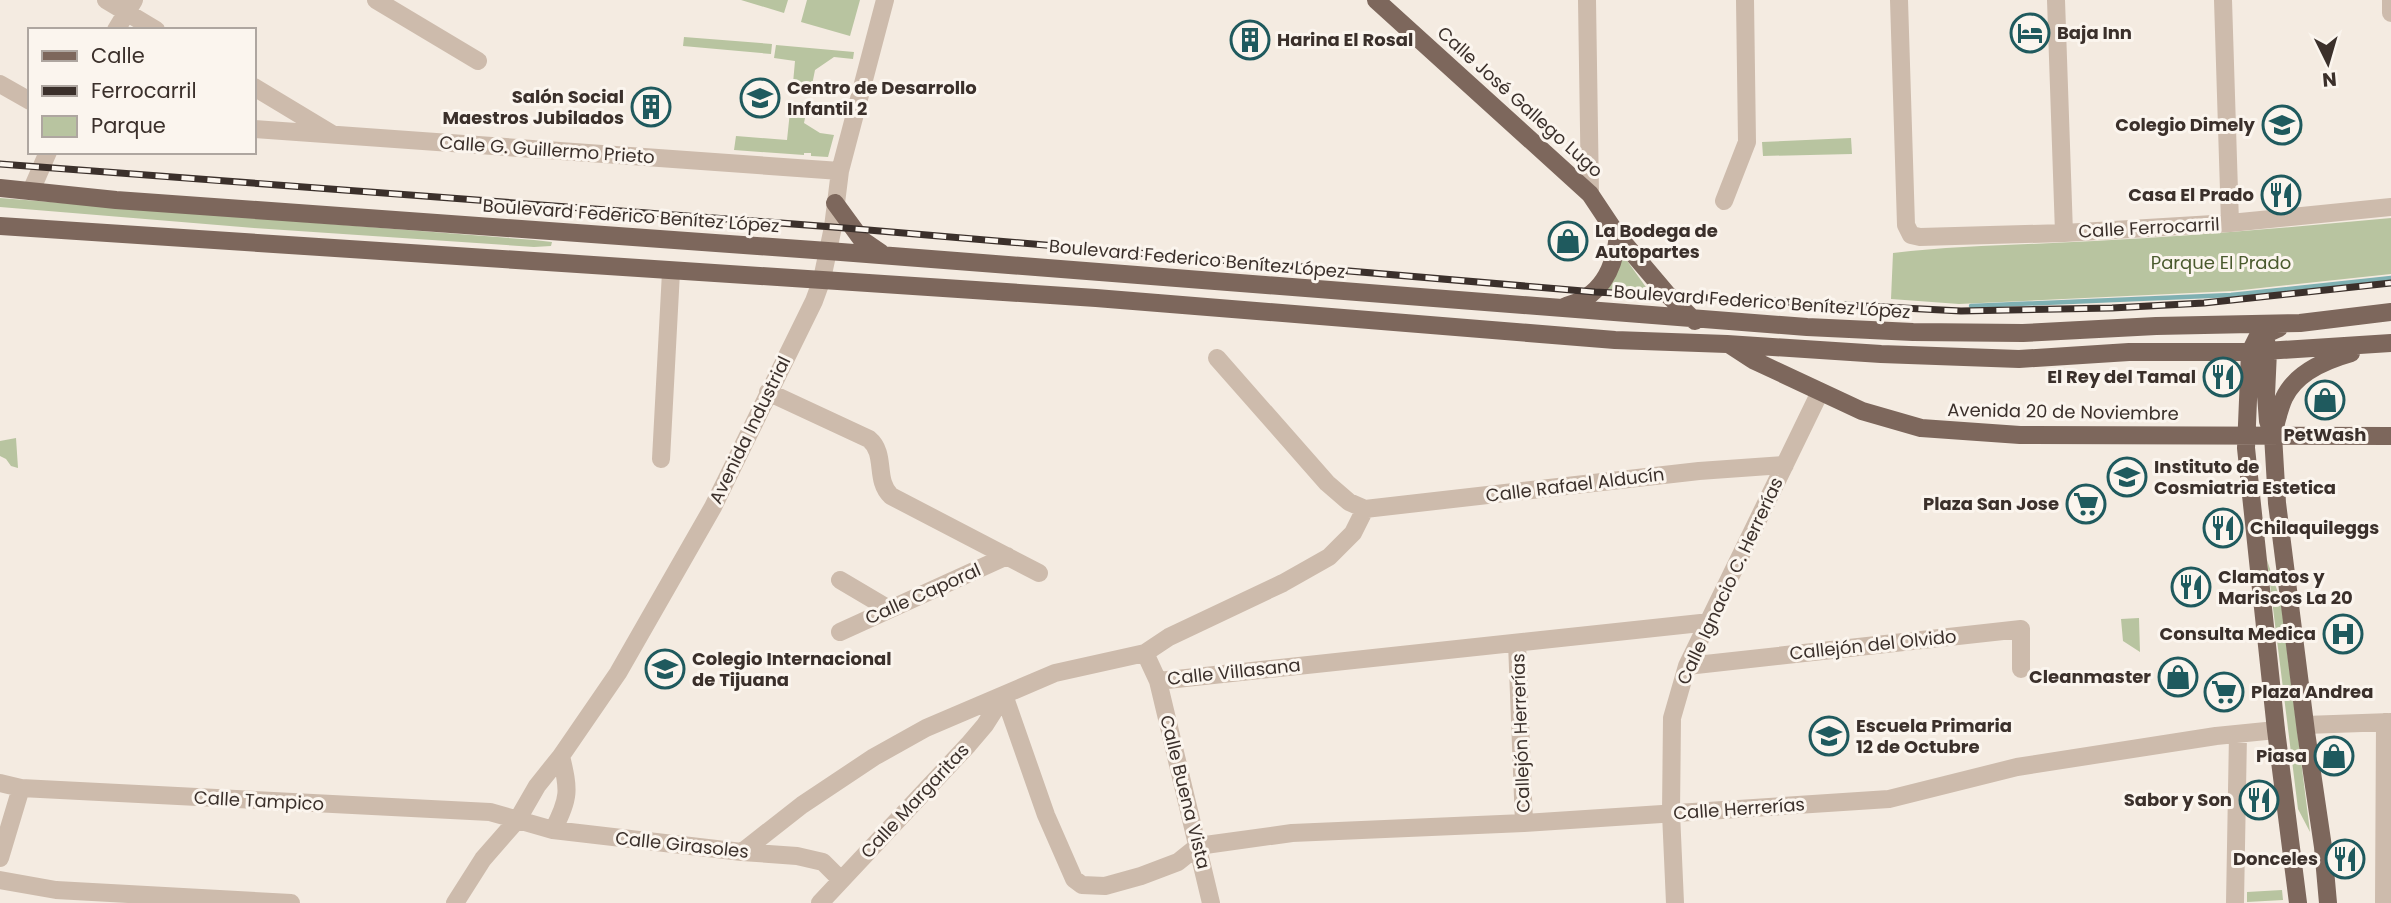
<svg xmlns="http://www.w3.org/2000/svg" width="2391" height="903" viewBox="0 0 2391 903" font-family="Poppins,sans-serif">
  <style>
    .green { fill: #b8c4a0 }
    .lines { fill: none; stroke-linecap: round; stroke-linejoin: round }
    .stream { stroke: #7fb0b2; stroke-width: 4.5 }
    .minor { stroke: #cdbbac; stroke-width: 18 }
    .major { stroke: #7d675c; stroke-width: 18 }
    .rail-casing { stroke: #3b302b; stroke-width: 7 }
    .rail { stroke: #fbf5ee; stroke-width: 4.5; stroke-dasharray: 13; stroke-linecap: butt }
    .labels { text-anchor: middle; stroke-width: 6; stroke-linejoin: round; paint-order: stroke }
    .poi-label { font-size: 18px; font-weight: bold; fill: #3b302b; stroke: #fbf5ee; text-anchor: start }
    .street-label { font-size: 18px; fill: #3b302b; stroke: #fbf5ee }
    .park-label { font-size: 18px; fill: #4a5a2e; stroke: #fbf5ee }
  </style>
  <rect width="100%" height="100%" fill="#f4ebe1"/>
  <path class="green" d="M741,0H788L784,13Z
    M807,0H860L850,36L801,22Z
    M684,37L772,44L771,54L683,46Z
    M776,45L854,52L853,59L834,57L815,70L810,95L792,94L795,61L774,58Z
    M791,102L808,103L804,123L820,133L834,135L828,157L811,156V153H804V155L734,150L736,136L787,140Z
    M2265,119H2302V133L2265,134Z
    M1851,138L1852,154L1763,156L1762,142Z
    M0,198L534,240L552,242L551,246L534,247L254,228L0,207Z
    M2391,218V274L2233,291L1959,304L1891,299L1893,253C1960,245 2027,245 2094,241C2194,236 2292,227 2391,218Z
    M1623,255L1648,290L1602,289Z
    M16,438L18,468L11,466L6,459L0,456V441Z
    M2267,560L2281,602L2310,832L2298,809Z
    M2139,618L2140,652L2123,641L2121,619Z
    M2282,890L2283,900L2247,902V892Z"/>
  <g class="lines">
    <path class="stream" d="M1971,306L2231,295L2391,278"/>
    <path class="minor" d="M106,0L156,30
      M376,0L478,61
      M1587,0L1590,194
      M1899,0L1906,225L1911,235L1920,237L2064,233L2230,223L2391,207
      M2056,0L2064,233
      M2223,0L2230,223
      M2391,0V13
      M116,30L134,0
      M0,84L30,101
      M254,87L332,134
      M254,129L840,171
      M31,191L48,152
      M1724,201L1747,142L1745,0
      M1217,358L1327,483L1349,502L1365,509L1699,471L1785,465
      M768,392L869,439C887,454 874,480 891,496L1039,573
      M661,459L671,272
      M840,580L889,609
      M840,632L1007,556
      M1517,643L1524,823
      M1145,653L1169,637L1283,583L1329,557L1353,533L1365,509
      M1687,666L2021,629V669
      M1158,681L1211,903
      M1004,695L1046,815L1074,879L1082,885L1105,886L1141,876L1178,862L1198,846L1292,833L1524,823L1889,799L2017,767L2216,736L2276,730
      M2305,725L2391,722
      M0,783L21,788L490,812L553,830L742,852L797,856L823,862L841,880
      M553,830C570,798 569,790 561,756
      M742,852L802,805L874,757L926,728L1055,673L1145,653L1158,681L1710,622
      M0,858L21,788
      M0,880L56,890L291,903
      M455,903L483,859L518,819L537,786L561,756L618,673L713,507L814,301L822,279L833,227L840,171L885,0
      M820,903L968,745L985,725L1004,695
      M1675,903L1671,813L1672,718L1687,666L1820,392
      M2235,903L2238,734
      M2384,903L2385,722"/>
    <path class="major" d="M1376,0L1590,194L1618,236L1668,295L1695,321
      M0,188L116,200L828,251L1807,327L1913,332L2023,333L2156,326L2300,323L2391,312
      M835,203L862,240L881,253
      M0,226L1096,298L1615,340L1727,344L1881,354L2019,359L2129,352H2250L2391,343
      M1566,306C1601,297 1614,270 1618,236
      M2279,328L2257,338L2250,352L2246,448L2276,730L2298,903
      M2266,341L2268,351L2266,395L2268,421L2273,435L2277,503L2306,732L2323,847L2328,903
      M1730,345L1753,360L1862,411L1921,428L2020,435L2391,436
      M2273,435C2276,423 2279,409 2284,398C2296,372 2326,360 2351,353"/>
    <defs>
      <path id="rail" d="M0,164L833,227L1595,292L1961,311L2112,308L2204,303L2391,283"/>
    </defs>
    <use href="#rail" class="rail-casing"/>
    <use href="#rail" class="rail"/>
  </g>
  <defs>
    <symbol id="hotel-ring" viewBox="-11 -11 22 22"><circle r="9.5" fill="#fbf5ee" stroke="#1f5a5e" stroke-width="1.5"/><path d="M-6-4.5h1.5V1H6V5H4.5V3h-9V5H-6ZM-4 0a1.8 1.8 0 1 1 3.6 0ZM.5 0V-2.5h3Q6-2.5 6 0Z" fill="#1f5a5e"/></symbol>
    <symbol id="building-ring" viewBox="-11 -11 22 22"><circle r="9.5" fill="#fbf5ee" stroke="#1f5a5e" stroke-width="1.5"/><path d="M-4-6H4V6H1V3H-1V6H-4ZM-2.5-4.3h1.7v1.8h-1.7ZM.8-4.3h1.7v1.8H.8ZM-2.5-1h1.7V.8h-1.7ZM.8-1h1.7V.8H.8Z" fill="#1f5a5e"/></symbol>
    <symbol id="school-ring" viewBox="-11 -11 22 22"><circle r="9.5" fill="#fbf5ee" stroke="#1f5a5e" stroke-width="1.5"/><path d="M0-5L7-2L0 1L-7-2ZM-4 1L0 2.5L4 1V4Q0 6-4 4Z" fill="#1f5a5e"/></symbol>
    <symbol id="restaurant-ring" viewBox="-11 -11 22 22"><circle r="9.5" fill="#fbf5ee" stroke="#1f5a5e" stroke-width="1.5"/><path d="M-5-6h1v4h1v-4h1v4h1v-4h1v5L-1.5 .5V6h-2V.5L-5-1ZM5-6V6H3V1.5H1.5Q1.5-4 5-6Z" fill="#1f5a5e"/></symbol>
    <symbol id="shop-ring" viewBox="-11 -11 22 22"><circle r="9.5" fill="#fbf5ee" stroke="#1f5a5e" stroke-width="1.5"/><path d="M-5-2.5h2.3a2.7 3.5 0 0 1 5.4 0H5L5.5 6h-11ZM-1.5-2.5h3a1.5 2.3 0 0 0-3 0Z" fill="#1f5a5e"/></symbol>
    <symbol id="university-ring" viewBox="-11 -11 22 22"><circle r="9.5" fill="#fbf5ee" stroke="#1f5a5e" stroke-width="1.5"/><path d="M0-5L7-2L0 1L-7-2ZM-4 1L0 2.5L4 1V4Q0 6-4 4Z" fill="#1f5a5e"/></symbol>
    <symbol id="supermarket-ring" viewBox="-11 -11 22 22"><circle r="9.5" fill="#fbf5ee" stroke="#1f5a5e" stroke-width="1.5"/><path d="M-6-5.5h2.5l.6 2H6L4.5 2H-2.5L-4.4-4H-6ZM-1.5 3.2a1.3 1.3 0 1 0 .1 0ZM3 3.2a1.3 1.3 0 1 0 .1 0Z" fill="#1f5a5e"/></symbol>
    <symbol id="hospital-ring" viewBox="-11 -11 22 22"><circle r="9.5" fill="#fbf5ee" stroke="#1f5a5e" stroke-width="1.5"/><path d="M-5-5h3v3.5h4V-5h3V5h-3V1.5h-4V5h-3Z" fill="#1f5a5e"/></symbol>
  </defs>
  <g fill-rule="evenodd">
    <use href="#hotel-ring" x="2008" y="11" width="44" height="44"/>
    <use href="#building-ring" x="1228" y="18" width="44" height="44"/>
    <use href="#school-ring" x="738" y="76" width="44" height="44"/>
    <use href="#building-ring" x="629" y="85" width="44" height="44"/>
    <use href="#school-ring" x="2260" y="103" width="44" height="44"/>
    <use href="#restaurant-ring" x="2259" y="173" width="44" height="44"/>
    <use href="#shop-ring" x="1546" y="219" width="44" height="44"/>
    <use href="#restaurant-ring" x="2201" y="355" width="44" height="44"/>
    <use href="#shop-ring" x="2303" y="378" width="44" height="44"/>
    <use href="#university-ring" x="2105" y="455" width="44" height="44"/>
    <use href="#supermarket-ring" x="2064" y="482" width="44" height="44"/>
    <use href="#restaurant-ring" x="2201" y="506" width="44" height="44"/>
    <use href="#restaurant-ring" x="2169" y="565" width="44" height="44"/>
    <use href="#hospital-ring" x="2321" y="612" width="44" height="44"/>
    <use href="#university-ring" x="643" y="647" width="44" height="44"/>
    <use href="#shop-ring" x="2156" y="655" width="44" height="44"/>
    <use href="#supermarket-ring" x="2202" y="670" width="44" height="44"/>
    <use href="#school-ring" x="1807" y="714" width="44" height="44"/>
    <use href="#shop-ring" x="2312" y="734" width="44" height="44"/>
    <use href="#restaurant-ring" x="2237" y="778" width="44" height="44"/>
    <use href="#restaurant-ring" x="2323" y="837" width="44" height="44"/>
  </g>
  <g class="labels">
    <g class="poi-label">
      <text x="2057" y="39">Baja Inn</text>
      <text x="1277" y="46">Harina El Rosal</text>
      <text x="787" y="94">Centro de Desarrollo<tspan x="787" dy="21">Infantil 2</tspan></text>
      <text x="624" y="103" text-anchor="end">Salón Social<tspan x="624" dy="21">Maestros Jubilados</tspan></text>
      <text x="2255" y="131" text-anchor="end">Colegio Dimely</text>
      <text x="2254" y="201" text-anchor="end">Casa El Prado</text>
      <text x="1595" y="237">La Bodega de<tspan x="1595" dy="21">Autopartes</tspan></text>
      <text x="2196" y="383" text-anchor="end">El Rey del Tamal</text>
      <text x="2325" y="441" text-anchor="middle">PetWash</text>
      <text x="2154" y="473">Instituto de<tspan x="2154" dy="21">Cosmiatria Estetica</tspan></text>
      <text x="2059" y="510" text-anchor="end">Plaza San Jose</text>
      <text x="2250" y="534">Chilaquileggs</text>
      <text x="2218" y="583">Clamatos y<tspan x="2218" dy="21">Mariscos La 20</tspan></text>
      <text x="2316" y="640" text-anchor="end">Consulta Medica</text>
      <text x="692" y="665">Colegio Internacional<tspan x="692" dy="21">de Tijuana</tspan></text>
      <text x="2151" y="683" text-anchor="end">Cleanmaster</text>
      <text x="2251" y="698">Plaza Andrea</text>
      <text x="1856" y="732">Escuela Primaria<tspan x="1856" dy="21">12 de Octubre</tspan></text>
      <text x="2307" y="762" text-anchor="end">Piasa</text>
      <text x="2232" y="806" text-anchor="end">Sabor y Son</text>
      <text x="2318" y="865" text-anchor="end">Donceles</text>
    </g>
    <g class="street-label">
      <text transform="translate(1520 102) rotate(42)" y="6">Calle José Gallego Lugo</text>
      <text transform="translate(547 150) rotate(4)" y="6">Calle G. Guillermo Prieto</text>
      <text transform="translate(631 216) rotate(4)" y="6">Boulevard Federico Benítez López</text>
      <text transform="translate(2149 228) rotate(-3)" y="6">Calle Ferrocarril</text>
      <text transform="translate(1197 259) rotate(5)" y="6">Boulevard Federico Benítez López</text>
      <text transform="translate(1762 302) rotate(4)" y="6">Boulevard Federico Benítez López</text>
      <text transform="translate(2063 412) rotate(1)" y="6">Avenida 20 de Noviembre</text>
      <text transform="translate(750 430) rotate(-64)" y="6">Avenida Industrial</text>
      <text transform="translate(1575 485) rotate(-7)" y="6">Calle Rafael Alducín</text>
      <text transform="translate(1730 581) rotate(-65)" y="6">Calle Ignacio C. Herrerías</text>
      <text transform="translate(923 594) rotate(-24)" y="6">Calle Caporal</text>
      <text transform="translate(1873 645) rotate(-6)" y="6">Callejón del Olvido</text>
      <text transform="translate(1234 672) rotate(-6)" y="6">Calle Villasana</text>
      <text transform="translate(1521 733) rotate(-92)" y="6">Callejón Herrerías</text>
      <text transform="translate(1185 792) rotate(76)" y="6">Calle Buena Vista</text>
      <text transform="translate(259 801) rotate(3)" y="6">Calle Tampico</text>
      <text transform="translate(915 801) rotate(-47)" y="6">Calle Margaritas</text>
      <text transform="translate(1739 809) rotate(-4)" y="6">Calle Herrerías</text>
      <text transform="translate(682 845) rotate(6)" y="6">Calle Girasoles</text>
    </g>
    <g class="park-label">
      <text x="2221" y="269">Parque El Prado</text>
    </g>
  </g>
  <rect x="28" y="28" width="228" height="126" fill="#fbf5ee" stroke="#aea6a0" stroke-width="2"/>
  <rect x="42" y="51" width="35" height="10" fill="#7d675c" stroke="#aea6a0" stroke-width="2"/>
  <text x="91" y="63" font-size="21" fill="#3b302b">Calle</text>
  <rect x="42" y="86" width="35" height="10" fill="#3b302b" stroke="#aea6a0" stroke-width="2"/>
  <text x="91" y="98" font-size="21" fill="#3b302b">Ferrocarril</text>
  <rect x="42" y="116" width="35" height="21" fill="#b8c4a0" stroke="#aea6a0" stroke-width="2"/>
  <text x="91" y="133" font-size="21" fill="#3b302b">Parque</text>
  <g transform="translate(2328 63) rotate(175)" stroke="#fbf5ee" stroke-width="5" paint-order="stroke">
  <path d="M0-5L12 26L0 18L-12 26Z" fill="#3b302b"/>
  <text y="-10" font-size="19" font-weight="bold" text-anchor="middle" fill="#3b302b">N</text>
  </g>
</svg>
